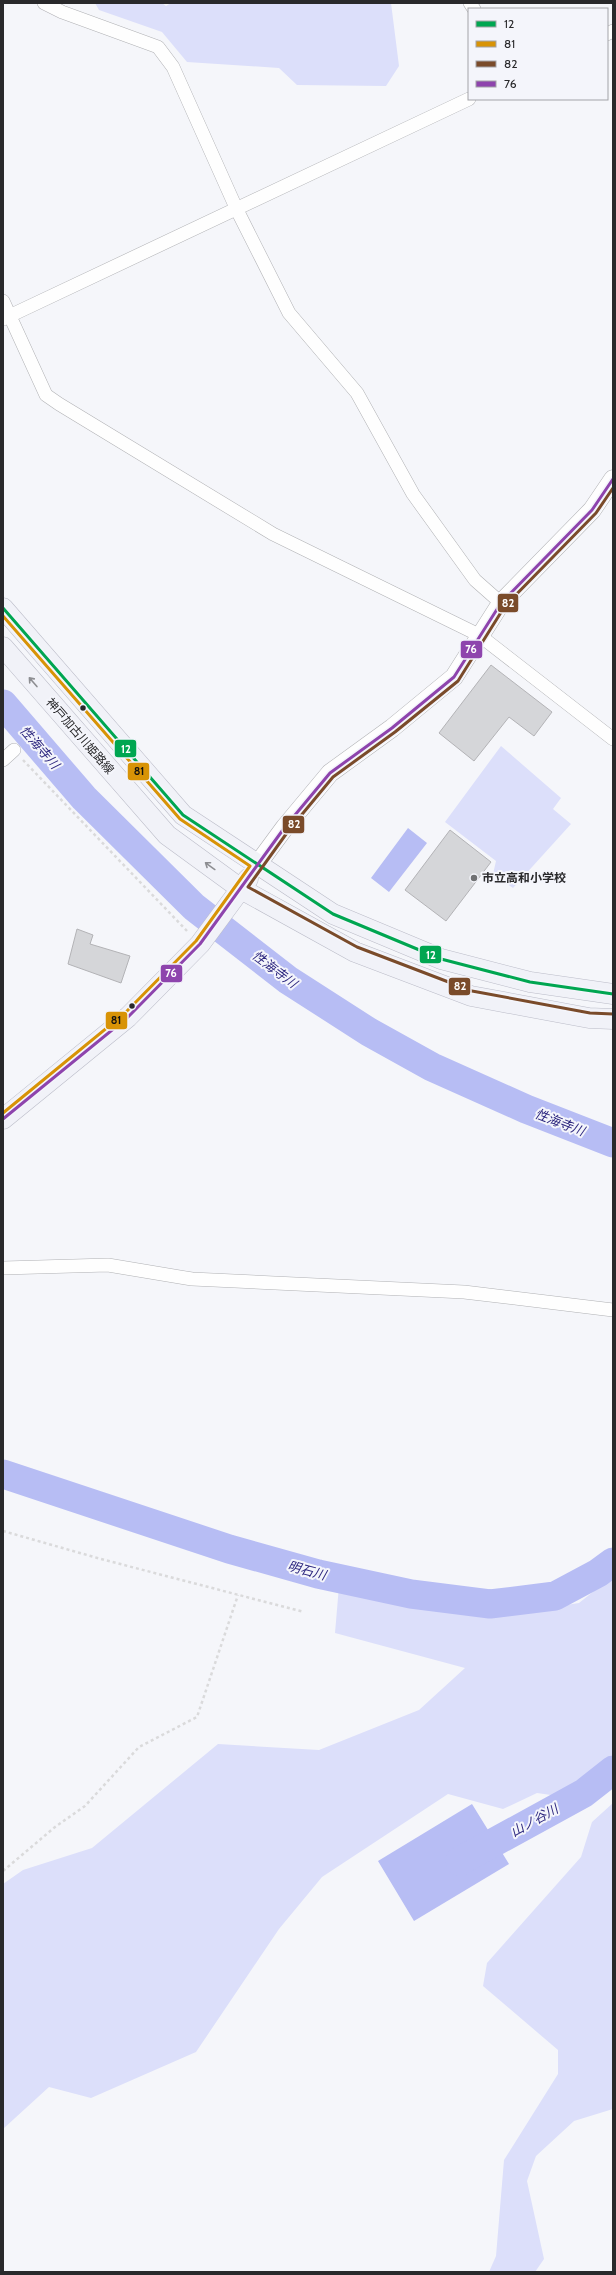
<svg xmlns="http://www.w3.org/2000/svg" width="616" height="2275" viewBox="0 0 616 2275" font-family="Cabin,'Noto Sans JP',sans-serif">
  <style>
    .green { fill: #dcdffa }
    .water { fill: #b7bdf4 }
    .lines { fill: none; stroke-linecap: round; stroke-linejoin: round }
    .river { stroke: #b7bdf4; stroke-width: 29 }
    .building { fill: #d5d6d9; stroke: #b3b3b6 }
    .street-casing { stroke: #b0b1b4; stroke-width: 14 }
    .secondary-casing { stroke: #b0b1b4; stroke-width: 19 }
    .primary-casing { stroke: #bbbcc8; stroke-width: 21 }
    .path { stroke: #dadadb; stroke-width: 2.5; stroke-dasharray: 3 3; stroke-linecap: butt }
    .street { stroke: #fefefe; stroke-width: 13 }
    .secondary { stroke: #fefefe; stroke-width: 18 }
    .primary { stroke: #f1f2f8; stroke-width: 20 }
    .bus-1-casing { stroke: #f4f5fb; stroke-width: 6 }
    .bus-2-casing { stroke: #f4f5fb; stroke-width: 6 }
    .bus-3-casing { stroke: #f4f5fb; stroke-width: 6 }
    .bus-4-casing { stroke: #f4f5fb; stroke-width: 6 }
    .bus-1 { stroke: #00a651; stroke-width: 3 }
    .bus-2 { stroke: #d89306; stroke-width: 3 }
    .bus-3 { stroke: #7a4b2a; stroke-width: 3 }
    .bus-4 { stroke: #8e44ad; stroke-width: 3 }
    .oneway { stroke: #8d8e92 }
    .bus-dot { fill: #29292b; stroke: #f4f5fb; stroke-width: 1.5 }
    .poi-dot { fill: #707173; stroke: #f4f5fb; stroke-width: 1.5 }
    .labels { text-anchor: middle; stroke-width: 4; stroke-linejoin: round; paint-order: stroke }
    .street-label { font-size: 12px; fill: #29292b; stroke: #f4f5fb }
    .poi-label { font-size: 12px; font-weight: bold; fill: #29292b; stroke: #f4f5fb; text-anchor: start }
    .water-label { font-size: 13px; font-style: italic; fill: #2d277f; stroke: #f4f5fb }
    .line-badge { stroke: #f4f5fb; stroke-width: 1.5 }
    .badge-label { font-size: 11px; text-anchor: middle; font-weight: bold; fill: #fff }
    .pale-badge-label { font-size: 11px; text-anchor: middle; font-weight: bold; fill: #111 }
  </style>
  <rect width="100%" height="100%" fill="#f5f6fa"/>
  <path class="green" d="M95,3H162L166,6L171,3H391L399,66L386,86L297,85L279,68L187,62L162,32L99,10Z
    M501,746L561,798L553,809L571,824L513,888L493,874L496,861L445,822Z
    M613,1576V1756L558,1796L537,1793L503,1809L448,1794L322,1877L279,1929L196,2052L91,2098L49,2087L3,2129V1884L23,1870L92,1848L218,1744L319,1750L419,1710L465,1668L335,1633L339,1586L502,1615L579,1603Z
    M613,1803V2109L574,2121L536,2156L527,2181L544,2259L535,2272H489L496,2256L504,2160L558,2074V2050L483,1986L487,1963L581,1857L592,1822Z"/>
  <path class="water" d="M408,828L427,843L389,892L371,878Z
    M472,1804L509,1864L414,1921L378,1861Z"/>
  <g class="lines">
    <path class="river" d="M3,704L84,798L194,907L288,980L369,1032L432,1067L526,1109L613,1143
      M3,1474L229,1549L318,1574L411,1594L490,1604L555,1596L598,1573L613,1562
      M460,1861L584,1793L613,1770"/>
  </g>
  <path class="building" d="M491,665L552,712L534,736L509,717L474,761L439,733Z
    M450,830L491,862L446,921L405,890Z
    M77,929L93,935L90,944L130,956L121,983L68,964Z"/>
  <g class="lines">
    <defs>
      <path id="street" d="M44,3L62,12L158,47L173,67L237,210L289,313L357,393L413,494L475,580L501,603
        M470,3L474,9
        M607,34L613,31
        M3,301L46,395L59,404L273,534L479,635L613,739
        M3,319L469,99
        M3,760L14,750
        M3,1268L108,1265L192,1279L464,1292L613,1310"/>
      <path id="secondary" d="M257,865L285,827L330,773L392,728L454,677L501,603L592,510L613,479"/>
      <path id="primary" d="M3,608L183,815L333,914L441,959L530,982L613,994
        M3,647L167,835L241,889L355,952L471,996L589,1018L613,1019
        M3,1119L128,1017L200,944L248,879"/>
    </defs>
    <use href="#street" class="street-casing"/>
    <use href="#secondary" class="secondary-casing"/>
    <use href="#primary" class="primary-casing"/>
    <path class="path" d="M23,760L187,931
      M3,1531L101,1559L304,1612
      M3,1871L55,1827L85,1806L139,1747L197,1717L238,1595"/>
    <use href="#street" class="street"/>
    <use href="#secondary" class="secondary"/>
    <use href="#primary" class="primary"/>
    <defs>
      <path id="bus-1" d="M3,608L183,815L333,914L441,959L530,982L613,994"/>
      <path id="bus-2" d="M3,616L180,819L250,866L196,941L125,1013L3,1113"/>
      <path id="bus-3" d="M613,488L596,513L505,606L458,681L395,732L333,777L289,830L248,887L357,947L472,991L590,1013L613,1014"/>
      <path id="bus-4" d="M3,1119L128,1017L200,944L285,827L330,773L392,728L454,677L501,603L592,510L613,479"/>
    </defs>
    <use href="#bus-1" class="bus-1-casing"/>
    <use href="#bus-2" class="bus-2-casing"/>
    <use href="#bus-3" class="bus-3-casing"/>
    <use href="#bus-4" class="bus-4-casing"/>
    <use href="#bus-1" class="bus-1"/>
    <use href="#bus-2" class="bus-2"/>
    <use href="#bus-3" class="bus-3"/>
    <use href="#bus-4" class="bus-4"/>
  </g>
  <defs><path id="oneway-shaft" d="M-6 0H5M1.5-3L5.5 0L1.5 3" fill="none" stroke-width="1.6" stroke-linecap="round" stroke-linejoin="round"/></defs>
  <g class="oneway">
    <use href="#oneway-shaft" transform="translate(33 682) rotate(-131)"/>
    <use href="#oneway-shaft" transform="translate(210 866) rotate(-144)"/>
  </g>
  <g class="bus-dot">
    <circle cx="83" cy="708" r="3.5"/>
    <circle cx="132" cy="1006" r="3.5"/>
  </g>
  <circle class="poi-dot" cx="474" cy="878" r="4"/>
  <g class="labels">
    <g class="street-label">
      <text transform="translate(80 736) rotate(49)" y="4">神戸加古川姫路線</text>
    </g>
    <g class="poi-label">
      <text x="482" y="882">市立高和小学校</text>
    </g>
    <g class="water-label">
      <text transform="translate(40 747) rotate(49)" y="5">性海寺川</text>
      <text transform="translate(275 969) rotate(37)" y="5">性海寺川</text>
      <text transform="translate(560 1122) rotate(21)" y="5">性海寺川</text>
      <text transform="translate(307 1570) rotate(15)" y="5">明石川</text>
      <text transform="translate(534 1820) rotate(-29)" y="5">山ノ谷川</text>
    </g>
  </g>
  <g class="line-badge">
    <rect x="497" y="593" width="22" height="20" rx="4" fill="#7a4b2a"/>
    <rect x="460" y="640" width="23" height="19" rx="4" fill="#8e44ad"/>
    <rect x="114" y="739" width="23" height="19" rx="4" fill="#00a651"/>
    <rect x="127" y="762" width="23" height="19" rx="4" fill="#d89306"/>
    <rect x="282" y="815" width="23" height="19" rx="4" fill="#7a4b2a"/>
    <rect x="419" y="945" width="23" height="19" rx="4" fill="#00a651"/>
    <rect x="160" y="964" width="23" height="19" rx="4" fill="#8e44ad"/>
    <rect x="448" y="977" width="23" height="19" rx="4" fill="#7a4b2a"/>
    <rect x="105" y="1011" width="23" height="19" rx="4" fill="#d89306"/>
  </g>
  <g class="badge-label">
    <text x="508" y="607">82</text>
    <text x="471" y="653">76</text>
    <text x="126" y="753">12</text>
    <text x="294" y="828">82</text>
    <text x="431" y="959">12</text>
    <text x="171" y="977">76</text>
    <text x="460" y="990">82</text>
  </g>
  <g class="pale-badge-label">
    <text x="139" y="775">81</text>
    <text x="116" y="1024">81</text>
  </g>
  <rect width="616" height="2275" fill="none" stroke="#29292b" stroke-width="8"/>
  <rect x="468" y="8" width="140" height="92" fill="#f4f5fb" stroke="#a3a3a8"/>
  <rect x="476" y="21" width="20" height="6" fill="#00a651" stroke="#a3a3a8"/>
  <text x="504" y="28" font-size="12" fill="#29292b">12</text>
  <rect x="476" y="41" width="20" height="6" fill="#d89306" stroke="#a3a3a8"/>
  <text x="504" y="48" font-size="12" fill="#29292b">81</text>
  <rect x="476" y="61" width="20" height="6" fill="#7a4b2a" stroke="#a3a3a8"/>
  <text x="504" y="68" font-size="12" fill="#29292b">82</text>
  <rect x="476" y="81" width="20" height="6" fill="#8e44ad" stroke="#a3a3a8"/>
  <text x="504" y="88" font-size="12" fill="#29292b">76</text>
</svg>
